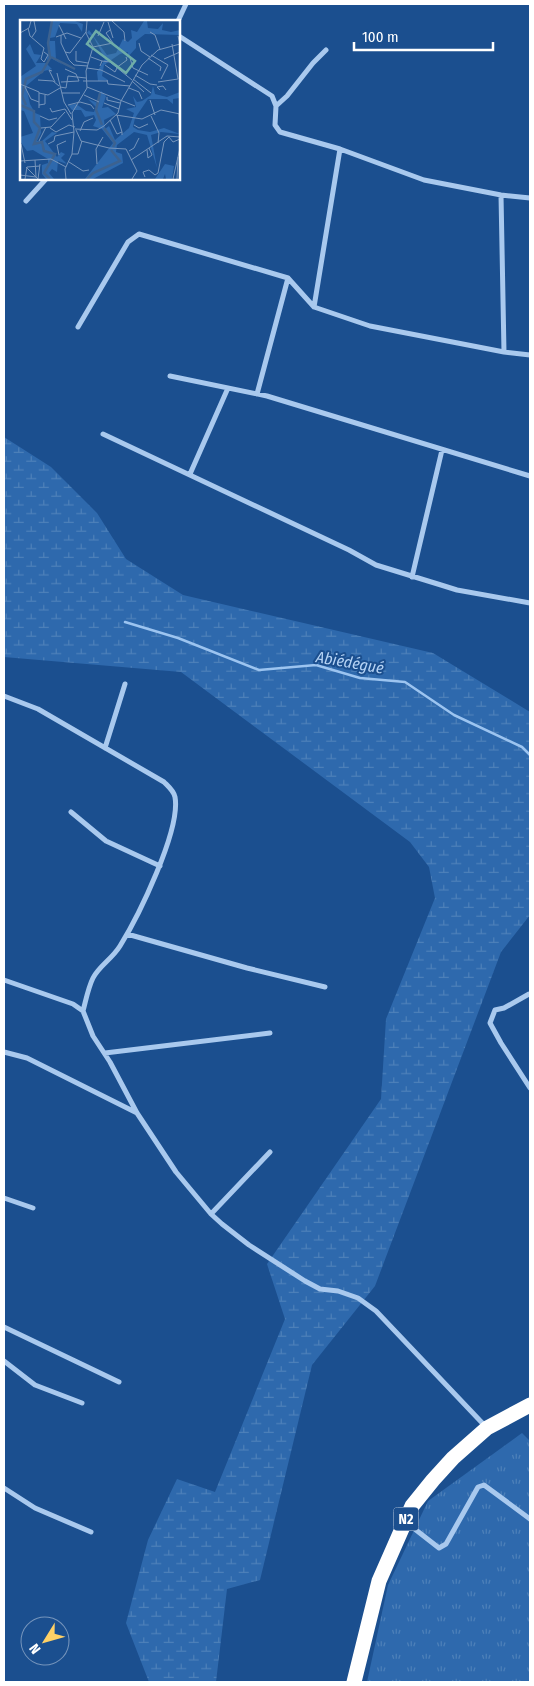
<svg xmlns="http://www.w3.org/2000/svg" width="534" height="1686" viewBox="0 0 534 1686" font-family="'Fira Sans Condensed',sans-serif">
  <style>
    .grass { fill: url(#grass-tufts) }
    .wetland { fill: url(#wetland-marsh) }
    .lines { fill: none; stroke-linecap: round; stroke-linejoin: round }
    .stream { stroke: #9cc4f0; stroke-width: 2.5 }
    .street { stroke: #a9c9ee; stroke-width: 5 }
    .highway { stroke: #fff; stroke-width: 15 }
    .labels { text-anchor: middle; stroke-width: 4; stroke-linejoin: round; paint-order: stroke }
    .shield { fill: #1b4f8f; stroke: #bbcadd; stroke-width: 1 }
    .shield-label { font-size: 14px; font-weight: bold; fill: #fff }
    .water-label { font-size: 16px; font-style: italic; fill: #b5d3f5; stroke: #1b4f8f }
    .inset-river { fill: none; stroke: #3c6290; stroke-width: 2.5 }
    .inset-road { fill: none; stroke: #7695bc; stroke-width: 1 }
    .view { fill: #6fada8; fill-opacity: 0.15; stroke: #6fada8; stroke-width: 2.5 }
    .inset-edge { fill: none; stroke: #fff; stroke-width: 2.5 }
  </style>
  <defs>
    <pattern id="grass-tufts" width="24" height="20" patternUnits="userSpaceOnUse" patternTransform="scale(1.25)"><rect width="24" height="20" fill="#2e69ad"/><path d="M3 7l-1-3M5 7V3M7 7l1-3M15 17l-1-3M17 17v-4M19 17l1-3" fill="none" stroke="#4d80b9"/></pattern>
    <pattern id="wetland-marsh" width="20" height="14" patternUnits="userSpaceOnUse" patternTransform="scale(1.25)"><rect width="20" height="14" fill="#2e69ad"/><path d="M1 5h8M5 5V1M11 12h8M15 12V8" fill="none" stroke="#4d80b9"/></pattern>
  </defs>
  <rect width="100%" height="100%" fill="#1b4f8f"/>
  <path class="grass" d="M522,1433L530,1441V1682H367L388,1585L428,1501Z"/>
  <path class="wetland" d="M4,437L51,467L97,513L126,559L183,595L433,653L530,712V915L501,952L375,1286L312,1365L260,1580L227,1589L216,1682H149L126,1623L148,1540L177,1479L215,1492L285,1319L267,1264L381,1099L386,1019L435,898L429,867L410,842L181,672L4,657Z"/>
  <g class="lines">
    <path class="stream" d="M125,622L178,638L259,670L316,665L360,678L405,682L454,715L522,747L530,755"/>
    <path class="street" d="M178,21L186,4
      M179,36L272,96L276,106L275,125L280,132L340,149L424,180L501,195L530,198
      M276,106L287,96L313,63L326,50
      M501,195L504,352
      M26,201L46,179
      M314,307L340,149
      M78,327L128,242L139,234L288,278L314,307L370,326L504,352L530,355
      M170,376L267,396L530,476
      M257,394L288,278
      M103,434L349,550L376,565L441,585L457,590L530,603
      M190,474L228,388
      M412,577L442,450
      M4,696L38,709L164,782C169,787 174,791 175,797C181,830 138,917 120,946C112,959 99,966 93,978C88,988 86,1000 83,1011
      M105,748L125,684
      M71,812L106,841L160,866
      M127,934L247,968L325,987
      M4,980L73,1004L83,1011L93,1036L110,1062L137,1113L176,1172L211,1214L222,1224L249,1245L305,1281L320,1289L338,1291L358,1298L376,1311L487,1428
      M529,994L504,1008L495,1010L490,1023L501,1043L530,1088
      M4,1052L27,1058L137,1113
      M105,1053L270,1033
      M4,1198L33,1208
      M211,1214L270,1152
      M4,1327L119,1382
      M4,1361L35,1385L82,1403
      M4,1488L35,1508L91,1532
      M407,1523L439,1548L446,1544L478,1487L484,1485L530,1519"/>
    <path class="highway" d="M354,1682L379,1581L412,1506L433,1480L453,1458L487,1428L530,1405"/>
  </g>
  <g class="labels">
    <rect class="shield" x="393.5" y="1507.5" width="25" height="23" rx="4"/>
    <g class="shield-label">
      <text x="406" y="1524">N2</text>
    </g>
    <g class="water-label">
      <text transform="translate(350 662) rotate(10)" y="6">Abiédégué</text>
    </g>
  </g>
  <g transform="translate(20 20)">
    <rect width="160" height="160" fill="#1b4f8f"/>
    <path d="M145,144L154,146L152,159H146L145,154L143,159H135Z" fill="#2e69ad"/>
    <path d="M31,1H55L63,4L62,12L57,4L40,3L35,17L30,18V21H35L36,40L43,45L31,38L27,40ZM124,1H127L128,8L138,9L143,3L142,10L151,12L160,10V15L125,14L116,21V28L106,39L108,32L100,34L84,45L82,56L88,60L78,61L77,52L85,39L74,18L67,13L69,10L87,35L96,33L103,19L108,22L112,18L111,10L117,12ZM10,24L14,34L21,35L16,43H26L32,49L24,51L6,66L10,84L15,93L20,95L21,113L17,121H22L32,112L37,113L25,121L37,137L41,132L45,134L41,138L47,144L38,141L37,152L32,149L29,153L34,159H26L22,154V145L28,143V139L13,130L7,131L0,121V117L13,113L4,91L0,90V57L16,46L6,29ZM133,66L135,74L147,77L160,72V78L153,79V84L147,79H128L115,98L113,107L118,110L130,112L144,108L160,114L141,112L131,115L137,148L127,115L114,112L97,125L96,132L102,134L103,143L73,159H65L93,123L82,109L73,106L76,100L74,95L65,97L61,90H52L48,85L56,84L66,91L74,92L76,87L68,79L78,83L81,71L86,76L82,88L88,87L96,94L84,100L85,109L89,106L95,120L109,108L114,93L106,89L116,87L113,76L117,82L122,81L131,75Z" fill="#2e69ad"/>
    <path class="inset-river" d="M31,37L55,49M80,73L76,90L82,105M0,85L14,91V102L20,108L14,124L22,122L24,131L35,134L24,153L30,159M6,85L2,76L6,59L22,52L30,38L28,23L32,1M84,108L95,123L93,127M67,159L73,153L100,141L91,130"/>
    <path class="inset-road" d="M92,1L104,12L105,21M88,2L93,18M39,5L46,19M8,8L10,16L24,28L21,39L24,42L28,35L24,32M130,12L135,15L140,29M0,13L9,8L11,1M41,15V23L49,40L54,45L68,46M78,16L84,2M12,17L16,11L14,1M36,17L47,13L61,18M119,23L121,31L130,37M73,27L93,23L86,13L90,10M56,31V41L68,43M45,32L50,33L66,12M131,35L148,45L141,59M71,37L82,41L80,46M110,38L113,48L128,55M128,38L141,47L140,51M144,39L160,32M82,41L90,42L112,60M85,45L95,52L97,48M67,48L81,50L105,62M96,48L107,40L106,37M32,51L29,50L35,62M37,53L44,82L51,94M115,55L130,64L137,65M113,59L131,73M18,60L33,61L39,66M87,60L88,64L110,66M63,61H88M112,61L124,72M41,62L59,61L56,54L45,49M138,62L158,59L152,24M0,64L19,72V88M5,67L11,79L19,82M40,67L46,68L48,56L66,58M67,67L115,86M109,68L119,72L122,79M140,70L137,67L143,66L146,70M19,73L28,75L40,68M42,73H60M64,75L79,82M87,77V80L100,83M130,80L135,95M84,83L99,89M19,85L25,84V75M48,85L60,82L71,85L74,89M30,88L32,92L45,89L52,100M159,94L160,112M96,95L122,99L141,90L160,94M97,95L102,112M20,96L29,100L37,98M131,96L139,113L138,123M90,100L97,114L102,112V115M114,105L119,108L128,104M21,108L31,107L45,92M30,108L36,112L49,105L55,107M55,109L77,110L84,106L98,93L101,81L122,45L138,30L160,24L158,16M56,110L61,121L89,128L106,129L117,151L112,159M60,111L64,102L73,98M19,121L26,107M1,124L5,143M28,124L34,121L35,116L54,112M127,130L128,138L132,135L129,128M109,131L114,128L119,118M52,134H58L62,121M39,135L37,125L46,121M111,140L147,116L160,117M0,141L31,139L46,147M49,142L63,151L69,150M77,144L76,129L83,117M6,147L18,159M0,155L16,157L15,140M125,157L123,152L129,150L135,155L138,153L144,122L149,117L153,122L160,119M5,159L7,147L20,146M18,159L20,144M46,159L45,149L52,134L54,112L52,93L67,68L66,51L73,27L66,13L67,1M153,159L160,128M157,159L158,137"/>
    <path class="view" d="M76,11L115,41L106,53L67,24Z"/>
    <rect width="160" height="160" class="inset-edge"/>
  </g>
  <rect width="534" height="1686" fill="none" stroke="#ffffff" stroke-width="10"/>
  <g transform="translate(45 1641) rotate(233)"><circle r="24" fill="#1b4f8f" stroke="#7695bc"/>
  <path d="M0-4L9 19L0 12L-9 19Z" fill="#ffd166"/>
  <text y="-8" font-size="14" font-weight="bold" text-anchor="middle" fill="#ffffff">N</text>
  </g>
  <path d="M354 42v8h139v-8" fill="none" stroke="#ffffff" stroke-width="2.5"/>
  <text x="362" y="42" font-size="15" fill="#ffffff" stroke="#1b4f8f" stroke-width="4" paint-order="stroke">100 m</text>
</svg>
